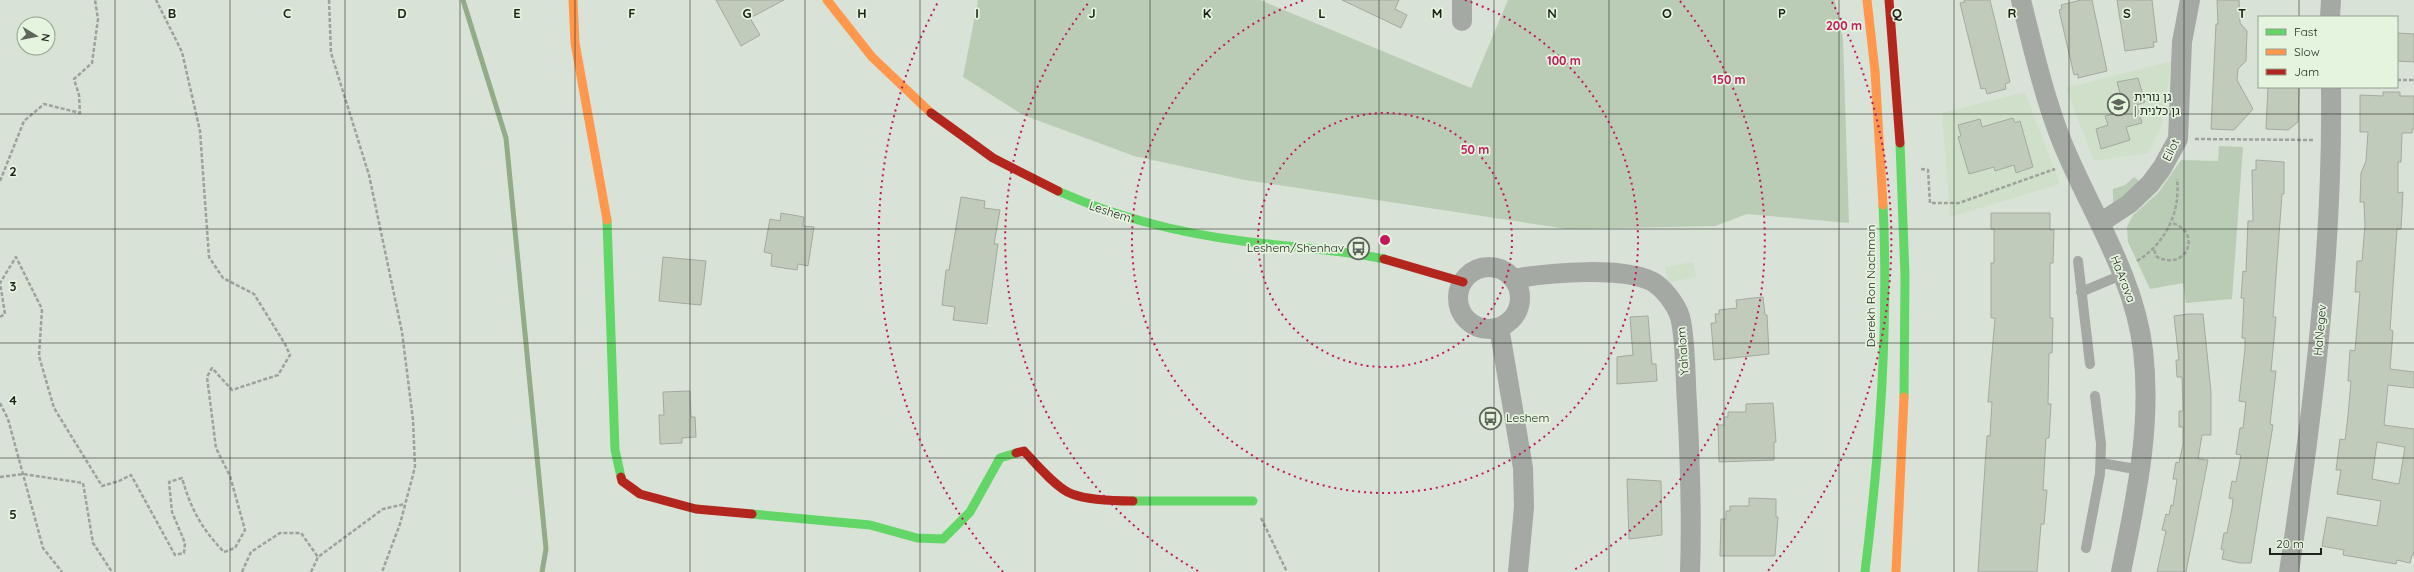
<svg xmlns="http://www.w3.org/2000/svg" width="2414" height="572" viewBox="0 0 2414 572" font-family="Quicksand,'Noto Sans Hebrew',sans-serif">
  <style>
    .built { fill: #d0dfca }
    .green { fill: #bbccb6 }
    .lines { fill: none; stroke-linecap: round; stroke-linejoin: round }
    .stream { stroke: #92ac88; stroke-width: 5 }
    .building { fill: #c0cbbc; stroke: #a3a9a1; fill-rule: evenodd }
    .path { stroke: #9ea29c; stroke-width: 2.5; stroke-dasharray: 4 2; stroke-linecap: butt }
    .lane { stroke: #a5a9a3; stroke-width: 10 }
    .street { stroke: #a5a9a3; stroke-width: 20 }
    .fast { stroke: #63d668; stroke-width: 9 }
    .slow { stroke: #ff974d; stroke-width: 9 }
    .jam { stroke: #b3261e; stroke-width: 9 }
    .grid { fill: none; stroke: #1d221a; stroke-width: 1; stroke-opacity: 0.55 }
    .ring { fill: none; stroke: #c2185b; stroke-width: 2; stroke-dasharray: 2 4 }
    .labels { text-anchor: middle; stroke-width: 3.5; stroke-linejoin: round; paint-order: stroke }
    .poi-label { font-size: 12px; fill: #1d221a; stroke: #e4f4de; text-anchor: start }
    .street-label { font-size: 12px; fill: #1d221a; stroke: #e4f4de }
    .grid-label { font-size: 13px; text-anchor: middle; font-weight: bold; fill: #1d221a; stroke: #e4f4de; stroke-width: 3.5; stroke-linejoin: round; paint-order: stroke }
    .centre { fill: #c2185b; stroke: #e4f4de; stroke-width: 2 }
    .ring-label { font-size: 12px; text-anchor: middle; font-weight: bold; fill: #c2185b; stroke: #e4f4de; stroke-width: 3.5; stroke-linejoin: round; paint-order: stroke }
  </style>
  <rect width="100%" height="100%" fill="#d9e2d6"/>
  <path class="built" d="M2172,61L2162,125L2148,153L2094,161L2066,88Z
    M2025,92L2060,184L1950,217L1942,113Z
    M1693,262L1696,277L1668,283L1665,267Z"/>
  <path class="green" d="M978,0H1260L1471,88L1508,0H1835L1843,39L1849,223L1747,214L1715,226L1567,229L1245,180L1134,156L1023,115L963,77Z
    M2219,146L2243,147L2232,299L2186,303L2183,283L2150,289L2128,242L2127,227L2133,215L2158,193L2181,160L2218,161Z
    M2134,177L2143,184L2113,205V189L2125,185Z"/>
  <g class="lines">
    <path class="stream" d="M463,0L506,138L546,549L542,572"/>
  </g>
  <path class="building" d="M716,0H784L750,18L760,35L741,46Z
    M1342,0H1399L1395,9L1407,15L1401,28Z
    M1964,0H1990L2010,82L2005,84L2006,89L1987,94L1985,88L1981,89L1960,3L1965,2Z
    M2081,0H2092L2107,71L2078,78V74L2074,75L2059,10L2062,9L2061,5Z
    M2117,0H2152L2157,42H2153L2154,47L2125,51Z
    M2217,0H2239L2240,23L2247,31L2246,61L2238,69L2237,80L2253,109L2234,130L2211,129L2216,24H2218Z
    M2397,33L2414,34V62L2397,61Z
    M2138,78L2145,102L2137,105L2142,123L2126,127L2130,140L2101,149L2096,129L2108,125L2105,116L2118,113L2113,98L2121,96L2117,82Z
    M2268,87H2299L2298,122L2288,130L2266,129Z
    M2383,92H2400V96H2414V129H2412V133H2402L2401,162H2398V193L2403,192L2401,229H2397L2390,330L2393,331L2390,369L2414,372V388L2388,385L2384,425L2414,429V555H2412L2410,563L2397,560L2396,564L2343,555L2344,550L2322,546L2327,517L2377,526L2381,501L2337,494L2341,470H2336L2340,439L2345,440L2348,416L2351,381H2348L2350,350L2355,351L2360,292H2355L2357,261H2362L2365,225L2364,202H2360L2361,173L2366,161L2368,132H2360V95L2383,96ZM2377,442L2405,447L2399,484L2372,479Z
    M2013,118L2015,123L2020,121L2033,167L2016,173L2014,165L1995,171L1994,167L1969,174L1958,137L1961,136L1958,125L1980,119L1982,127Z
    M2256,160L2284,162V194H2282L2273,317H2276L2271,371H2276L2270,424L2273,425L2251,563H2240L2222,559L2224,550L2221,549L2224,533H2227L2232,508L2233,499L2229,498L2232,481L2236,482L2241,455L2236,454L2240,428H2243L2246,402L2239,401L2245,349V338H2242L2244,298H2241L2243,271L2246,272L2248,221H2253L2252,170H2256Z
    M961,197L985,201L984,208L1000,210L994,244H998L987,324L953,320L955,307L942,305L946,270H949Z
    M781,213L804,217L803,226L814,227L808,266L798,264L797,270L771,266L772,254L764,252L770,219L780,221Z
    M1991,213H2050V230H2054L2053,263H2050V318H2053L2052,353H2049L2048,404H2051L2049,438H2046L2043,490H2047L2044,524H2041L2037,572H1978L1987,436H1990L1992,402H1988L1995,318H1991V263H1994V229H1991Z
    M663,257L706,261L701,305L659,301Z
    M1763,297L1765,315H1767L1769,354L1714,360L1711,323H1716L1715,314H1719V310L1737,308L1736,300Z
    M2188,314H2203L2211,392V435H2202L2198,459L2208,460L2186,572H2157L2166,531L2162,530L2166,514L2169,515L2171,505L2173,506L2177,479H2173L2176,462L2179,463L2183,444V427H2179V411H2183L2182,377H2177L2176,360H2179L2174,316Z
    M1648,316L1652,364H1656L1657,381L1617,384V357L1633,355L1630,317Z
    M690,391L691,417H695L696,437L682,438V443L660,444L659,415H664L663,392Z
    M1773,403L1776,442H1774V460L1719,462L1718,425H1724V417H1728V412H1746V404Z
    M1627,479L1661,481L1662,535L1629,539Z
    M1749,498L1776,499V517H1778L1775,556H1720L1721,519H1726V511H1730V506H1749Z"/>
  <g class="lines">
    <path class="path" d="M329,0L331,53L369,175L402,332L413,420L415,467L400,524L382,572
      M2397,80H2414
      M2195,139L2314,140
      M1921,169L1928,170L1930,203H1959L2055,169
      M0,181L24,121L44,104L80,113L79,95L74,79L92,63L98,19L95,0
      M2154,250L2157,257C2188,272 2202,231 2172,223
      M2137,261C2165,244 2181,212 2177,179
      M0,317L5,314L0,283L16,257L42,309L39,356L54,408L102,486L119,481L131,475L175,555L184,553L185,543L172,512L169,482L182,478C191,509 201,528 224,552L235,548L245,530L230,476L216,448L207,377L212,368L232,390L278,375L290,355L285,344L254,294L223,278L209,257L200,131L182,52L156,0
      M0,403L8,419L43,548L62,572
      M0,477L23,474L83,483L93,543L112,572
      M1261,518L1287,572
      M242,572L251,552L280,533H301L318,557
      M311,572L318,557L383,509L405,504"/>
    <path class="lane" d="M2078,261L2090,364
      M2081,292L2124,274
      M2101,463L2141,470
      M2086,548L2100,474L2101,444L2095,396"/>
    <path class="street" d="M1462,0V21
      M2021,0C2033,48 2044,97 2062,142C2090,211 2134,275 2143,350C2152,426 2136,498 2121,572
      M2330,17L2331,0
      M2100,223L2129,204L2150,184L2162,168L2178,139L2182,42L2190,0
      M1458 298a31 31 0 1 1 62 0a31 31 0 1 1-62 0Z
      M1513,279C1546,273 1629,265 1656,284C1667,292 1679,309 1681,321C1686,348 1685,376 1687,403C1690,459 1692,516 1690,572
      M1499,327L1523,468L1524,507L1518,572
      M2289,572C2313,412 2333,250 2331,87"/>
    <path class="fast" d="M1900,143L1905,276L1904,397
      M1058,191C1116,217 1179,233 1242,241C1289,247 1337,249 1384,259
      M607,220L615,450L621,477
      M1133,501H1253
      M752,514L870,525L917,538L943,539L970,512L1000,458L1016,453
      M1865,572C1880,450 1889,327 1883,205"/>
    <path class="slow" d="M573,0L575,43L607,220
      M827,0L872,57L931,113
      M1867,0L1875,71L1883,205
      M1896,572L1904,397"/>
    <path class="jam" d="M1889,0L1900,143
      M931,113L993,158L1058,191
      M1384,259L1463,282
      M1016,453L1024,451C1035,463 1057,489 1072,494C1088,500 1115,501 1133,501
      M621,477L622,481L640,494L696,509L752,514"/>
  </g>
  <path class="grid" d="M115,0V572M230,0V572M345,0V572M460,0V572M575,0V572M690,0V572M805,0V572M920,0V572M1035,0V572M1150,0V572M1264,0V572M1379,0V572M1494,0V572M1609,0V572M1724,0V572M1839,0V572M1954,0V572M2069,0V572M2184,0V572M2299,0V17M2299,87V572M0,114H2414M0,229H2414M0,343H2414M0,458H2414"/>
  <g class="ring">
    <circle cx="1385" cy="240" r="127"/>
    <path d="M1465 0A253 253 0 1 1 1305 0"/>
    <path d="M1198 571A380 380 0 0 1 1090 1M1680 1A380 380 0 0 1 1572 571"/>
    <path d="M1003 572A506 506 0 0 1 938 2M1832 2A506 506 0 0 1 1767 572"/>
  </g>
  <defs>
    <symbol id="school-ring" viewBox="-11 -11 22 22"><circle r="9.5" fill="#e4f4de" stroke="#5f655c" stroke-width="1.5"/><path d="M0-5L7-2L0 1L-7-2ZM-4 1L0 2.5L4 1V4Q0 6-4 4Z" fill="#5f655c"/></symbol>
    <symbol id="bus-ring" viewBox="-11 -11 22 22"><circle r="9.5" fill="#e4f4de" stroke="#5f655c" stroke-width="1.5"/><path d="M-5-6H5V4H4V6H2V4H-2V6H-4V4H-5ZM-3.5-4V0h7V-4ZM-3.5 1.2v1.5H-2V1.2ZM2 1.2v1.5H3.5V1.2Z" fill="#5f655c"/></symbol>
  </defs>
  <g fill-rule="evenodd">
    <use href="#school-ring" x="2106" y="92" width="25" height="25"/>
    <use href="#bus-ring" x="1346" y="236" width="25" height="25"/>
    <use href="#bus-ring" x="1478" y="406" width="25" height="25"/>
  </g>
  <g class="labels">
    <g class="poi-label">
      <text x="2134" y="101">גן נורית<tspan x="2134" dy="14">| גן כלנית</tspan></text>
      <text x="1344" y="252" text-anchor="end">Leshem/Shenhav</text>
      <text x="1506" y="422">Leshem</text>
    </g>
    <g class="street-label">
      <text transform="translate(2171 150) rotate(-64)" y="4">Eilot</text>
      <text transform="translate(1110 212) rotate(18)" y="4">Leshem</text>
      <text transform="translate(2123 279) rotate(69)" y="4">HaArava</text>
      <text transform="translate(1871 286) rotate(-90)" y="4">Derekh Ron Nachman</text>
      <text transform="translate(2320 330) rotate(-85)" y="4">HaNegev</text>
      <text transform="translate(1683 351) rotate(-94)" y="4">Yahalom</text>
    </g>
  </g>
  <g class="grid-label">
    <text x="172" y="18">B</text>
    <text x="287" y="18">C</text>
    <text x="402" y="18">D</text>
    <text x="517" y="18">E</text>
    <text x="632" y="18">F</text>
    <text x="747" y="18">G</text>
    <text x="862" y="18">H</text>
    <text x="977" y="18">I</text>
    <text x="1092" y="18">J</text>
    <text x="1207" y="18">K</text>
    <text x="1322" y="18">L</text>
    <text x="1437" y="18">M</text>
    <text x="1552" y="18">N</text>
    <text x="1667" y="18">O</text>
    <text x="1782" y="18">P</text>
    <text x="1897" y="18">Q</text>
    <text x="2012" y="18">R</text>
    <text x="2127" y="18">S</text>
    <text x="2242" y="18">T</text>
    <text x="13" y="176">2</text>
    <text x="13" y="291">3</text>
    <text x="13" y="405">4</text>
    <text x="13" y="519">5</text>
  </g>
  <circle cx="1385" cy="240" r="6" class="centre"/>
  <g class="ring-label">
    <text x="1844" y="30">200 m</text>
    <text x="1564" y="65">100 m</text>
    <text x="1729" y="84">150 m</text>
    <text x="1475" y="154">50 m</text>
  </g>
  <rect x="2258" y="16" width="140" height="72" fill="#e4f4de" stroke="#94a090"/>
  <rect x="2266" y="29" width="20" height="6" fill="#63d668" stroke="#94a090"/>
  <text x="2294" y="36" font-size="12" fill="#1d221a">Fast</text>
  <rect x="2266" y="49" width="20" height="6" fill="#ff974d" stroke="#94a090"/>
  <text x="2294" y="56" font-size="12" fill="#1d221a">Slow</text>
  <rect x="2266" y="69" width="20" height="6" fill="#b3261e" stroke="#94a090"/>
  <text x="2294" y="76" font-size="12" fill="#1d221a">Jam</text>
  <g transform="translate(36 36) rotate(100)"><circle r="19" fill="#e4f4de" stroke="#94a090"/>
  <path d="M0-3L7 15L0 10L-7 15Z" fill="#5f655c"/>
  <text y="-6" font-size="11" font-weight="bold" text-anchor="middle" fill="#1d221a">N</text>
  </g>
  <path d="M2270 548v6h51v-6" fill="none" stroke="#1d221a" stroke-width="2"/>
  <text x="2276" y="548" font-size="12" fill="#1d221a" stroke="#e4f4de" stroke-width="3" paint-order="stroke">20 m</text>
</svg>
